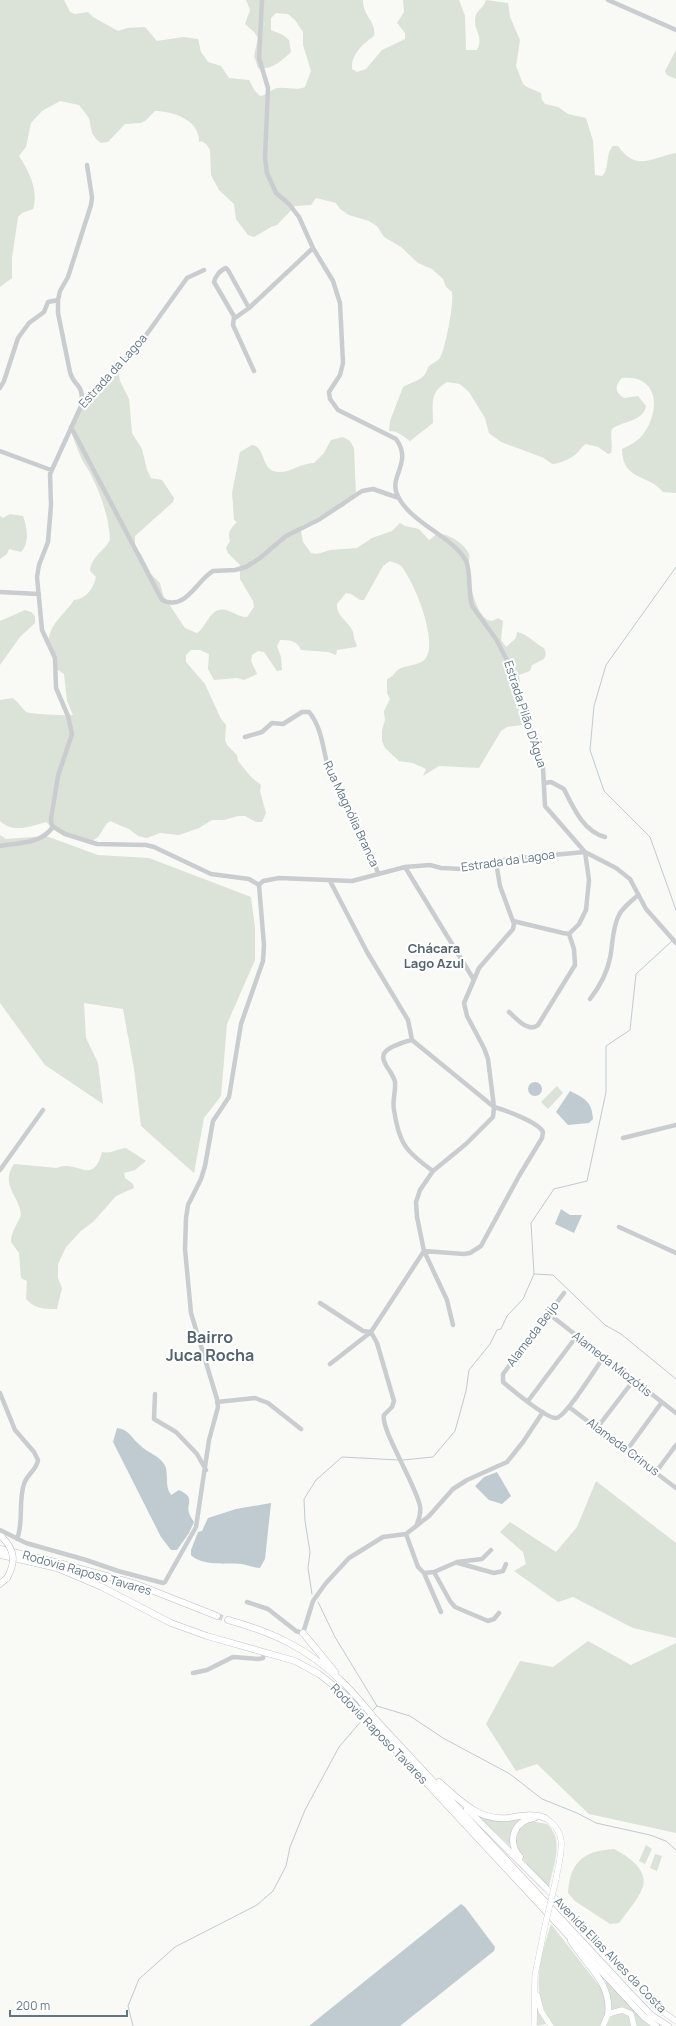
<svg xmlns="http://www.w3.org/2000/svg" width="676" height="2026" viewBox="0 0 676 2026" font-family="Manrope,sans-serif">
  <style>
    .green { fill: #dbe2d7 }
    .water { fill: #bfcbd0 }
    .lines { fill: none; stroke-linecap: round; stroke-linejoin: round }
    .stream { stroke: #bfcbd0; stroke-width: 1 }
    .highway-tunnel { stroke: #d3d8da; stroke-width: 6; stroke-dasharray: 6 3; stroke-linecap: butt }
    .major-casing { stroke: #bcc0c4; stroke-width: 6 }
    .highway-casing { stroke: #bbbfc2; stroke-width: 7 }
    .minor { stroke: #c9cdd0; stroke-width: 4.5 }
    .major { stroke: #fff; stroke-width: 5.5 }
    .highway { stroke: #fff; stroke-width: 6 }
    .major-bridge-casing { stroke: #bcc0c4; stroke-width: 6; stroke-linecap: butt }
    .highway-bridge-casing { stroke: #bbbfc2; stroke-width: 7; stroke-linecap: butt }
    .major-bridge { stroke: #fff; stroke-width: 5.5 }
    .highway-bridge { stroke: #fff; stroke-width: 6 }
    .labels { text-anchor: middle; stroke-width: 4; stroke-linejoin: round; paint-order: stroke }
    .street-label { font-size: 12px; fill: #617684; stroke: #fff }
    .neighbourhood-label { font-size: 13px; font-weight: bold; fill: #54636f; stroke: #fff }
    .district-label { font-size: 16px; font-weight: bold; fill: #54636f; stroke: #fff }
  </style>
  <rect width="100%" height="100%" fill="#f9f9f6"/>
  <path class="green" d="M0,0H64L70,12L75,14L88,12L93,17L118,31L127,28L145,27L157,41L183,37L198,39L201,52L208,62L221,66L229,78L249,80L255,91L260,96C268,95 271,89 278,88C287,87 296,91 305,87L311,71L303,45V32L295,20L288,14L276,13L271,18V30L283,35L289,40L291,52C283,60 270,71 258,68L254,56L258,38L254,32L245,24L250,10L246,0H363C362,15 377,22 374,36C363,44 351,54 352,69L357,72L366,69L382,50L405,39V33L397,23L404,12L403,0H459L465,16L466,50H477C484,36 474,31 475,19C475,11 484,8 486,0L508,3L510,17L520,40L516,66L523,84L527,87L541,93L542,100L545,104L558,107L568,114L586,118L593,141L595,175L602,176C610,169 605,154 613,146H618C637,173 652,157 676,153V493L663,492C649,474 622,481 622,449C630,445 639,441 644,433C661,409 658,374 622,378C614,386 615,392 624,398L638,396L646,406C643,422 622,421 612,429C610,438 613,445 611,453L608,454L598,447L586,444C582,446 581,449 578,452C572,458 560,464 552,464L544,458L501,442L489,433L485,418L469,392L460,384L447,382C429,392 433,404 433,423L410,441C403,436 398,431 389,431L390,421L403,387C413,381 425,381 428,367C431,364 438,361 440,358C446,347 454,303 452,292L446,287L443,279L432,269L418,263L401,247L384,237L377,226L369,221L349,215L340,209L336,203L316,198L311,205L295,206L277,225L271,227L254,237L248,235L236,219L234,204L219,190L211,175L210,150L207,145L202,141L199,142C200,120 173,111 155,111C140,126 146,122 125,124L108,142L101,143L96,139L92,133L89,118L79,105L60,101L42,111L31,123L26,147L19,156C29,171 39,191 33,209L22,213L18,217L12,258V278L0,287Z
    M676,50V79L667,75L665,71Z
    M114,366L118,370L120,381L129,399L132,433L142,449L147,470L151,478L162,480L174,498L173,502L135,536V548L141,554L151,574L160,583L163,595L185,628L197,633C207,627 210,606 226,610C234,612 238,617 247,617L254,607L253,601L240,579V565L228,553L226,548L230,541C227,532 231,528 237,522L234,520L232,493L240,452L252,445C267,448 260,471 278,472C290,473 301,463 314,463L324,453L331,440L343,437L350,441L354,448L356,496L344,506L302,525L301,531L303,542L311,553L317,554L330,550L357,548L372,538L392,531L400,523L405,526L419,529L429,540C433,538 435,534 439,534C448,533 466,545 469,554C471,560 466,565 468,572C470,585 477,620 492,621L498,618L503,621L501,640L506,647L516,638L517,632C529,635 534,643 544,648L546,654L544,659L532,665L530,671L519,675L520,683L514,699L521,715L522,725L507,727L501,731L479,768L439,766L423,776L426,769L413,763L399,761L385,748L382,741V730L385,720L384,711L390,699L387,693V679C393,677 395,671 401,668C409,665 421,665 426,658C438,640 414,581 401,566C398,563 394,563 390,561L383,566L364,600H360L351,594L346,593L337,604C336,617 350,622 353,632C354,637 354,640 357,645L356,647L337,650L336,655L328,652L301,650C297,640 289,640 280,640L277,646L281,657L282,670L277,671L264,652L258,651L252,655L251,661L257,674L244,680L237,678L214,680L208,669L209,654L200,650H191L186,655V662L205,684L221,719L226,725L225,740L227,745L237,755L238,761L252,778L261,785L260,791L266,813L262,822H256L245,816H238L224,820H212L199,828L179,835L160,833L147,838L138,836L129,829L110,821C101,827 102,839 90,841L55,830L46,822C31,826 13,834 0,821V700L13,698C18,702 22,708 26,712C29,714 68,716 73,715L67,701L64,674L55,668C54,663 55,657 53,652C52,649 50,646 49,643C47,626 66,613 74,600C86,599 94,588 96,577L90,571C91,555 110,547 110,538C109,519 101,494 92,477C89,469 83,463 80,455C76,446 73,436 69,427L78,409Z
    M10,514L23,516C27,527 30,543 21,552L9,549L7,554L0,559V516L3,518Z
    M25,610L31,612L35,616V623L20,637L0,665V621Z
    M0,835L6,839L46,836L98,855L149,858L251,897L255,928V960L227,1024L221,1096L204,1118L194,1173L141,1126L134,1069L123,1009L84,1003L86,1038L98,1063L103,1104L45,1065L0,1003Z
    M557,1086L563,1093L548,1109L541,1102Z
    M126,1148L146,1161L135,1170L124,1173L125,1178L133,1184L134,1188L116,1196L94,1221L81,1231L66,1247L58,1264V1278L62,1288L57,1309C44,1309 35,1309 26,1299L27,1281L21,1278L19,1253L11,1242C11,1230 21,1219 21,1214C18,1194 0,1185 14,1164L57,1168C77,1159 93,1187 102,1152C111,1154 117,1149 126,1148Z
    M596,1481L676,1543V1638L633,1628L573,1597L558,1602L514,1571L526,1564L523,1552L500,1532L510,1522L556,1552L577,1527Z
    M588,1641L631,1665L676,1643V1833L589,1814L537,1764L516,1771L486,1724L520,1661L553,1667Z
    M477,1815L525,1818C515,1827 509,1832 510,1846Z
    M531,1821L547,1824C565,1840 553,1866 549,1887C532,1869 494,1839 531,1821Z
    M646,1845L652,1849L645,1864L639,1861Z
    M614,1849C628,1856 650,1871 642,1889C637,1901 626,1913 619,1923L610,1924L575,1901L568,1893C570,1862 583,1851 614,1849Z
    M655,1854L662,1856L657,1871L650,1868Z
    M551,1924L604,1992L606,2011L600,2026H555C528,1995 540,1959 551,1924Z
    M605,1981L608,1982L650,2026H636L634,2015L627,2009L611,2010L609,1992Z
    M538,2009L546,2024L536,2026L537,2010Z
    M618,2012L629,2016L631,2026H606L612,2015Z"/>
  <path class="water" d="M528 1089a7 7 0 1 1 14 0a7 7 0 1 1-14 0Z
    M570,1091C584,1098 592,1101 593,1119L589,1123L568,1125L556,1112Z
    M561,1209L570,1215H582L574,1233L555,1224Z
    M117,1428C129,1429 132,1439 141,1446C149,1454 162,1456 166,1468C168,1478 165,1486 171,1495L179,1490C196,1498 186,1503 189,1513C190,1516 192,1519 194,1522L189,1533L177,1550H171L161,1537L113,1442Z
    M497,1472L511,1496L502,1504L489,1500L475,1486L484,1477Z
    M271,1503L265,1559L260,1568C254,1568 248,1565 241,1564C228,1563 201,1566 191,1555V1550L198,1532L202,1531L208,1518L236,1509Z
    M461,1904L465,1907L495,1947L494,1951L400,2026H309Z"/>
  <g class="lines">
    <path class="stream" d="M676,567L606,665L594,706L590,750L604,791L650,837L676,910
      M534,1274L553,1275L605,1325L621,1334L676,1379
      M403,1460L433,1457L455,1431L466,1391L469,1370L490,1344L497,1330L501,1329L507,1316L523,1299L534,1274L531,1223L554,1189L587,1181L606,1092V1046L630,1030L636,974L672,941
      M312,1594L308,1568L310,1552L305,1521L304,1499L316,1480L342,1457L398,1460
      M318,1602L335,1637L377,1706L372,1711
      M377,1706L410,1716L443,1738L510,1774L542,1799L577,1813L596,1823L650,1835L666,1841L676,1850
      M133,2026L128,2006L139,1979L175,1947L257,1905L273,1891L286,1866L290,1847L305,1810L339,1747L363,1719"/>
    <path class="highway-tunnel" d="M217,1616L228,1620"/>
    <defs>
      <path id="major" d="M545,1818C570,1833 560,1855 556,1879
        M545,1887L656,2007L676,2021
        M537,1995L541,2011L551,2026
        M534,2026L535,1975L545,1926
        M603,2026L608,2014L622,2010L631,2014L634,2026"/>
      <path id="highway" d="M0,1549L55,1562L136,1584L217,1616
        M0,1555L57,1568L102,1587L171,1623L207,1636L295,1661L319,1674L343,1693L644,2017L656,2026
        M0,1584L7,1578
        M228,1620C272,1632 307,1648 340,1680C354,1692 365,1707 377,1721L630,1993L651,2015L668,2026
        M303,1633L335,1672
        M439,1782C460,1800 478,1821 508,1818C520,1816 534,1813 545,1818
        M467,1809L545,1887
        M520,1857C507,1842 513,1821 534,1818
        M571,1941C586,1965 612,1983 608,2014"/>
    </defs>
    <use href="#major" class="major-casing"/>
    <use href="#highway" class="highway-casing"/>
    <path class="minor" d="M262,0L259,58L268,88L265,158L267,173L276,193L289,204L299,217L313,248L333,281L340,303L343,363L340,375L329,392L330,399L338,410L396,439C413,462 389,476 397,494C408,522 454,537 466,561C471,571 468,592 472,606L496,639L512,670L543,768L545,806L585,852L589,880L586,910L579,924L569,934L563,933L513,921
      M608,0L676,30
      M204,270L187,278L139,345L82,404L50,474L51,505L48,542L39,565L37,577L42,630L55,658L56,688L68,716L72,734L58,776L51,819L52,826L65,834L97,844L146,845L154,847L211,874L249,879L259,885L263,881L279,878L352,881L405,867L430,865L441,868L462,869L509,859L585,852L616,868L630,879L646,909L676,943
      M249,308L228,270L226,268C220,270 215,277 214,282L235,318L249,308L313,248
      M234,317L233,325L254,371
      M0,388L4,381L18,338L29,323L44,312L48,302L58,300
      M82,404C83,381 74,388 70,372L58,313V300L60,291L68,277L91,205L92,197L87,165
      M71,427L162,600C185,612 197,580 213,571L235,570L246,567L260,558L286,536L320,519L362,491L373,489L399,498
      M0,451L51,470
      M0,592L39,594
      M245,737L262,732L272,723L283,724L302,712H309C324,730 323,756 331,777L371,853L378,873
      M545,783L551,782L564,789C573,807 583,831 605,837
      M0,846C21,842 39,845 53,827
      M405,867L474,980
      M330,881L367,952L408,1020L412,1040L494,1107C505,1110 538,1122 543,1132L542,1138L519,1176L481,1246L470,1253L464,1254L424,1251L447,1300L453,1325
      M590,999C600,986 607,974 610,958C613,944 612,928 619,915C623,907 632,901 638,895
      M509,1012C517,1019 528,1033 538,1025L575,965L574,949L569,934
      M412,1040C405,1041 399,1044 392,1047C372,1057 392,1068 395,1082C396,1091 392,1101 394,1110C399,1143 405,1151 433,1171
      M623,1138L676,1125
      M0,1170L43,1110
      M619,1227L676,1253
      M564,1293L503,1374V1382C511,1389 547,1419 556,1418C565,1418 596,1368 603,1358
      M320,1303L363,1331L371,1332
      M549,1314L676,1413
      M330,1364L371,1332
      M0,1393L15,1430L34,1452L38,1460C37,1470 27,1474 24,1484C18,1502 24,1522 17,1539
      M155,1394L154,1419L176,1432L197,1454L206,1470
      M528,1401L576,1337
      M217,1402L255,1398L268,1403L301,1429
      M569,1407L676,1488
      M597,1428L633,1381
      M627,1450L662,1402
      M656,1472L676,1445
      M417,1524C419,1519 421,1512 420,1506C416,1485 380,1428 384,1415L392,1407L394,1401L377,1343L371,1332L424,1251L417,1217L416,1202L420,1190L433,1171L466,1144L493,1117L494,1107L488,1059L484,1048L467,1016L464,1003L479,968L513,929L514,924L500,886L496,862
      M0,1530L26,1543L86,1560L118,1571L163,1583L165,1582L196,1527L209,1440L218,1407L217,1399L191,1313L185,1249L186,1218L188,1205L201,1179L205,1166L213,1121L229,1097L241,1024L263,961L264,945L259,885
      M406,1534L418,1567L424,1573L441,1612
      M458,1563L494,1573L503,1571L506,1564
      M434,1572L450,1601L455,1607L488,1621L494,1619L499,1613
      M424,1573L434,1572L457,1562L482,1559L491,1550
      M247,1602L268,1609L296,1631L303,1633L313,1601L326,1583L349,1558L383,1537L406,1534L429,1516L453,1489L467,1480L507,1462L523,1442L543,1412
      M193,1673L207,1670L233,1657L258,1659L263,1658L264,1652"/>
    <use href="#major" class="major"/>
    <use href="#highway" class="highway"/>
    <defs>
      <path id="major-bridge" d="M545,1926L556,1879"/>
      <path id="highway-bridge" d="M2,1537C15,1550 16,1562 7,1578"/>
    </defs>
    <use href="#major-bridge" class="major-bridge-casing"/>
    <use href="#highway-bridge" class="highway-bridge-casing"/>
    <use href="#major-bridge" class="major-bridge"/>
    <use href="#highway-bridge" class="highway-bridge"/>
  </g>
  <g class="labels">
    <g class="street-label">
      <text transform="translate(113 371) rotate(-48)" y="4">Estrada da Lagoa</text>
      <text transform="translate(525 714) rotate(72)" y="4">Estrada Pilão D'Água</text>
      <text transform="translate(351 814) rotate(65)" y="4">Rua Magnólia Branca</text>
      <text transform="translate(508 861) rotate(-8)" y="4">Estrada da Lagoa</text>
      <text transform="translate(533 1334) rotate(-53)" y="4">Alameda Beijo</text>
      <text transform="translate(612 1364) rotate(38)" y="4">Alameda Miozótis</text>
      <text transform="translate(623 1447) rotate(37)" y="4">Alameda Crinus</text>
      <text transform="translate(87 1573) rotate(16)" y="4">Rodovia Raposo Tavares</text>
      <text transform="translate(379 1734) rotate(46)" y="4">Rodovia Raposo Tavares</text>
      <text transform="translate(610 1955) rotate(46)" y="4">Avenida Elias Alves da Costa</text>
    </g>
    <g class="neighbourhood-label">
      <text x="434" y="953">Chácara<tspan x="434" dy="15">Lago Azul</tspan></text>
    </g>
    <g class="district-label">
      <text x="210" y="1343">Bairro<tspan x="210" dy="18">Juca Rocha</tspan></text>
    </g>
  </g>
  <path d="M10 2010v6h117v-6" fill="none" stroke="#617684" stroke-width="2"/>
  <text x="16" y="2010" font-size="12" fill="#617684" stroke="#ffffff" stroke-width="3" paint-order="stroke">200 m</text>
</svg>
